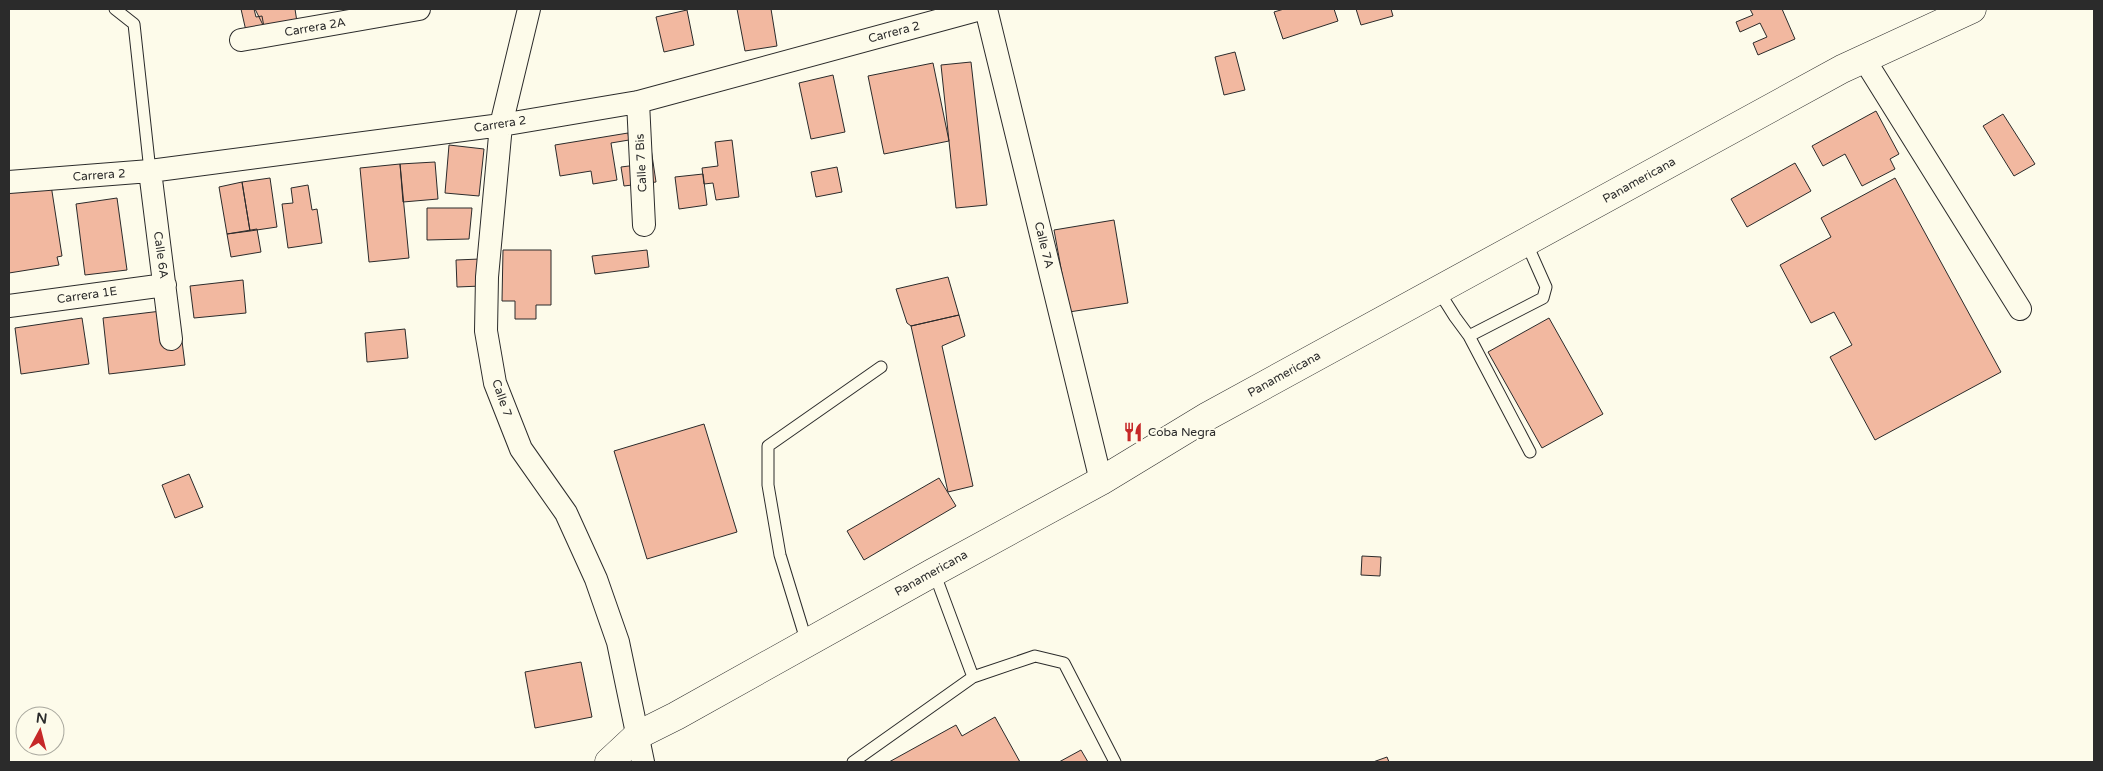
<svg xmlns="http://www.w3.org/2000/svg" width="2103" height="771" viewBox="0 0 2103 771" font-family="'Varela Round',sans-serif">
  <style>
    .building { fill: #f2b8a0; stroke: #2b2b2b }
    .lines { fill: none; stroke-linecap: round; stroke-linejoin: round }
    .lane-casing { stroke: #2b2b2b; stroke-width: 13 }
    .street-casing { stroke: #2b2b2b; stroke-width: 24 }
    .primary-casing { stroke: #2b2b2b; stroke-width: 29 }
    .lane { stroke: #fdfbea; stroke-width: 11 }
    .street { stroke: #fdfbea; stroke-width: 22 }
    .primary { stroke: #fdfbea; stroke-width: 28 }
    .labels { text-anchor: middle; stroke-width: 4; stroke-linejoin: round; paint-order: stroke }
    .street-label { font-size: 12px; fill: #2b2b2b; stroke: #fdfbea }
    .poi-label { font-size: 12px; fill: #2b2b2b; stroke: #fdfbea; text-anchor: start }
  </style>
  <rect width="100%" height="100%" fill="#fdfbea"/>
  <path class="building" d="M241,9H254L256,17L262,16L264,27L246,31Z
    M255,9H300H295L297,22L264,27Z
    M737,9H771L777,46L745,51Z
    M1284,9H1334L1338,21L1283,39L1274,12Z
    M1356,9H1391L1393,16L1361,25Z
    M1750,9H1782L1795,39L1758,55L1753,43L1767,37L1760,23L1740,32L1736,22L1753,15Z
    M687,10L694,45L664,52L656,17Z
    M1235,52L1245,90L1224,95L1215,57Z
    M971,62L987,205L956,208L941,65Z
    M933,63L949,141L884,154L868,76Z
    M833,75L845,132L811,139L799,83Z
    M1876,111L1899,154L1890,159L1895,169L1862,186L1845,154L1823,166L1812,146Z
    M2003,114L2035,164L2014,176L1983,126Z
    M628,133L629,140L611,143L617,180L593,184L591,171L560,176L555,145Z
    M732,140L739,197L716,200L713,183L704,184L702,168L718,166L715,142Z
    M650,142L656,182L624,186L621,167L637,165Z
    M449,145L484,149L479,196L445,193Z
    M435,162L438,199L403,202L400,164Z
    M1795,163L1811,191L1747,227L1731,199Z
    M400,164L409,258L369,262L360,168Z
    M837,167L842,192L816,197L811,172Z
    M703,174L707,205L679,209L675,177Z
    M270,178L277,227L250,231L242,182Z
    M1895,178L2001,372L1875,440L1830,357L1852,345L1834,312L1811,323L1780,265L1831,237L1821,218Z
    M242,182L250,231L227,234L219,187Z
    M51,185L62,256L57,257L59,265L9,273V191Z
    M308,185L312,210L317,209L322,243L288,248L282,204L293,203L291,188Z
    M117,198L127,270L85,275L76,204Z
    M427,208H472L469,239L427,240Z
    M1114,220L1128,303L1069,312L1054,230Z
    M257,229L261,252L231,257L227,234Z
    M503,250H551V305H536V319H515V301H502Z
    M647,250L649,267L595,274L592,256Z
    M480,259L481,286L457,287L456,260Z
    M948,277L959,315L911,326L907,323L896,289Z
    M243,280L246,313L194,318L190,286Z
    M178,309L185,365L109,374L103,318Z
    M959,315L965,336L942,346L973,486L948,492L911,326Z
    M82,318L89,364L21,374L15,328Z
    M1549,318L1603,414L1542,448L1488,352Z
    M405,329L408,358L367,362L365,333Z
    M704,424L737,532L647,559L614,451Z
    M189,474L203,507L175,518L162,485Z
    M939,478L956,506L864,560L847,531Z
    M1362,556L1381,557L1380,576L1361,575Z
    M581,662L592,717L535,728L525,672Z
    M995,717L1020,762H889L956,725L962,736Z
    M1081,750L1088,762H1059Z
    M1387,757L1389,762H1373Z"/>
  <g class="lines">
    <defs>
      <path id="lane" d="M115,9L134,24L150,171
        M1438,290L1455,317L1469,336L1543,298L1546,287L1526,242
        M1469,336L1530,452
        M934,572L973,677
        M807,643L780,555L768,485V446L881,367
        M853,762L973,677L1035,656L1064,663L1115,762"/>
      <path id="street" d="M529,9L501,125L487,277L486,331L495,383L521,449L566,513L596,579L618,642L643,762
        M986,9L1101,481
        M241,40L419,9
        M1864,59L2020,309
        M638,102L644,225
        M150,171L171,339
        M9,182L150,171L501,125L638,102L981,9
        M9,306L165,285"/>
      <path id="primary" d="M609,762L638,735L676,716L934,572L1101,481L1208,416L1842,69L1972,9"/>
    </defs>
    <use href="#lane" class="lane-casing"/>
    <use href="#street" class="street-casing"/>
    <use href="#primary" class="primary-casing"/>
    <use href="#lane" class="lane"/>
    <use href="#street" class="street"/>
    <use href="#primary" class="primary"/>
  </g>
  <defs>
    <symbol id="restaurant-bare" viewBox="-9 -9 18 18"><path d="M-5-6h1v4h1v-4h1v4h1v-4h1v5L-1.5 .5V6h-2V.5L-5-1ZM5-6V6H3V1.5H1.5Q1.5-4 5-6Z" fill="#c62828" stroke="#fdfbea" stroke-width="2.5" paint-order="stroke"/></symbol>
  </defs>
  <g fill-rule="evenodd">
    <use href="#restaurant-bare" x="1119" y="418" width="28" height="28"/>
  </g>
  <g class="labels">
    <g class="street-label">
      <text transform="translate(315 27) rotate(-10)" y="4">Carrera 2A</text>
      <text transform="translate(894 32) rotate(-15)" y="4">Carrera 2</text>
      <text transform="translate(500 124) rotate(-9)" y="4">Carrera 2</text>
      <text transform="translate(641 163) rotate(-93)" y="4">Calle 7 Bis</text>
      <text transform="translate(99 175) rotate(-4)" y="4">Carrera 2</text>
      <text transform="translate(1639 180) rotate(-29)" y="4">Panamericana</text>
      <text transform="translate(1044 245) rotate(76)" y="4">Calle 7A</text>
      <text transform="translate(161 255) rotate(82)" y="4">Calle 6A</text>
      <text transform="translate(87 295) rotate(-8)" y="4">Carrera 1E</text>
      <text transform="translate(1284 374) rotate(-29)" y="4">Panamericana</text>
      <text transform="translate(502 398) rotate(71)" y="4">Calle 7</text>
      <text transform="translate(931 573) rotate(-29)" y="4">Panamericana</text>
    </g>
    <g class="poi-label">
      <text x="1148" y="436">Coba Negra</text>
    </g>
  </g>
  <rect width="2103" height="771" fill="none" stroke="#2b2b2b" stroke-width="20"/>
  <g transform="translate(40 731) rotate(7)"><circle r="24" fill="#fdfbea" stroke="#a9a89e"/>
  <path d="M0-4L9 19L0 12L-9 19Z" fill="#c62828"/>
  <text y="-8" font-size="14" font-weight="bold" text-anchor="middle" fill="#2b2b2b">N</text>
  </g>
</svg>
